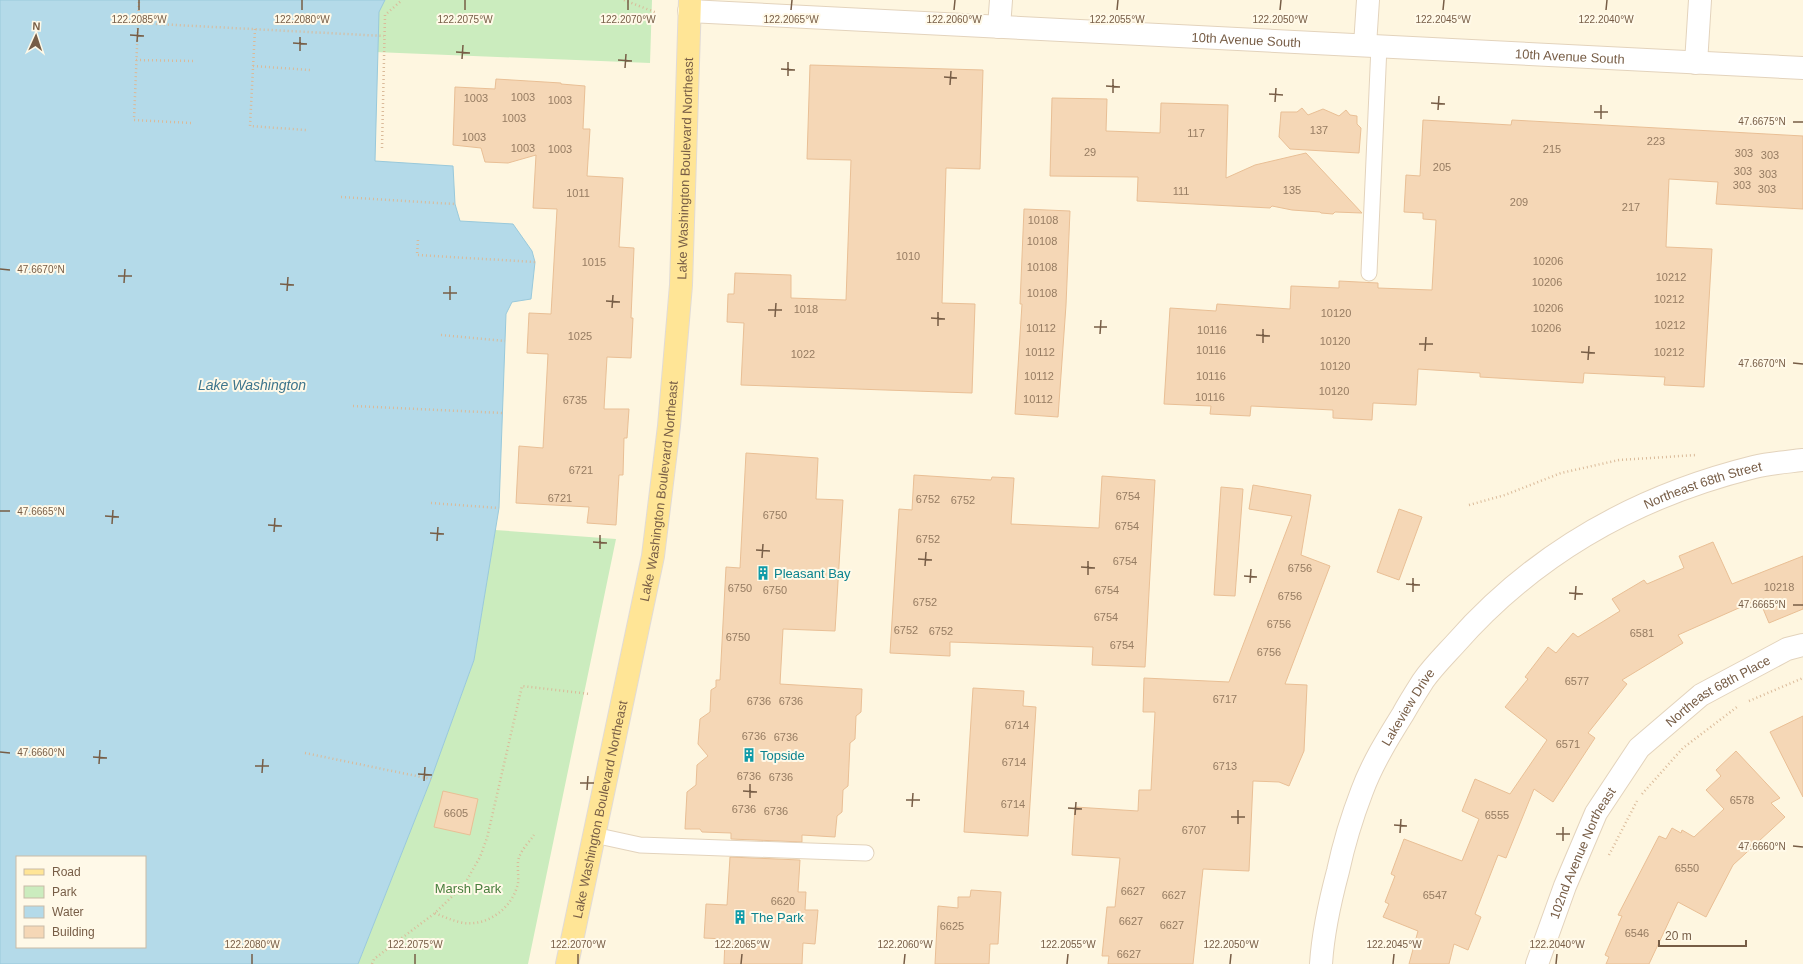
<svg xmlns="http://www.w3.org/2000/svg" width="1803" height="964" viewBox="0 0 1803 964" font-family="Helvetica,sans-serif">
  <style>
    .green { fill: #cbecbe }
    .water { fill: #b4dae9; stroke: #99c9db; fill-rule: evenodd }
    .building { fill: #f5d7b6; stroke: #e9bf95 }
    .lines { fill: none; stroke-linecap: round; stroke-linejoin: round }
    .service-casing { stroke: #e3d3bc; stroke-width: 17 }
    .minor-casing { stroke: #e3d3bc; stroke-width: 24 }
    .tertiary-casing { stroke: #e3d3bc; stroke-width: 24 }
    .primary-casing { stroke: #e1dbd6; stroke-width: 24 }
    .path { stroke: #daba99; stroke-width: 2.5; stroke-dasharray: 1 3; stroke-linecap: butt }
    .service { stroke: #fff; stroke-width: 15 }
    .minor { stroke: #fff; stroke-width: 22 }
    .tertiary { stroke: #fff; stroke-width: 22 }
    .primary { stroke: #ffe596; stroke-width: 22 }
    .ticks { fill: none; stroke: #775d46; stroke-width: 1.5 }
    .labels { text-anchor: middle; stroke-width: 4; stroke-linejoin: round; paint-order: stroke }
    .number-label { font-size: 11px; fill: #967c62 }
    .street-label { font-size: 13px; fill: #775d46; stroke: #fff9e8 }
    .culture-label { font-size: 13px; fill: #0d838f; stroke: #fff9e8; text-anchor: start }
    .park-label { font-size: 13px; fill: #487e3d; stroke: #fff9e8 }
    .water-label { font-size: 14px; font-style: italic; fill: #3d758c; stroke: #fff9e8 }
    .ticks-label { font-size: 10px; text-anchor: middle; fill: #775d46; stroke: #fff9e8; stroke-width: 4; stroke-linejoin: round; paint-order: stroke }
  </style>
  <rect width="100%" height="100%" fill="#fef6e0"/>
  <path class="green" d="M376,0H652L650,63L375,52Z
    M495,530L616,539L528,964H358L431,779L474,660Z"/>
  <path class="water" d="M0,0H385L379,12L375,161L453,166L455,204L460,221L513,224L532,251L535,262L531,299L512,302L506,314L499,508L474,660L431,779L358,964H0ZM17,857H145V947H17Z"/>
  <path class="building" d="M810,65L983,70L980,169L946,168L942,303L975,304L972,393L741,385L744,323L727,322L728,294H734L735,273L791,275V298L846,300L851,160L807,159Z
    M496,79L561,83V84L585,86L583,129H590L587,176L623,178L619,247L634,248L631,318H633L631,358L607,357L604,409H629L627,438H624L623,475H619L616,525L587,523L589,507L516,503L519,446L543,448L548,354L527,353L529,313L551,314L557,209L533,208L536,155L508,163L485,162L481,148L453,145L455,87L495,89Z
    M1052,98L1107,99L1106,131L1160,133L1161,103L1228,105L1226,178L1255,165L1306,153L1362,213L1335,212L1333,214L1321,213L1320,212L1292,210L1272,206L1270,208L1137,201L1138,177L1050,176Z
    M1302,108L1308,115L1323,109L1339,116L1346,110L1350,115L1357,116V124L1361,128L1359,153L1290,149L1279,137L1281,112H1297Z
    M1423,120L1511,125L1512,120L1803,136V209L1716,204L1718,182L1669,179L1666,247L1712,249L1704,387L1664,385L1665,377L1584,373L1583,383L1480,377V373L1418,369L1416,405L1373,403L1372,420L1333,418V410L1251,406L1250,416L1210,414L1211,406L1164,404L1170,308L1216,311L1217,304L1290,309L1291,286L1339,288V281L1378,283V288L1432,290L1436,220L1423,219V213L1404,212L1406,175L1420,176Z
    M1024,209L1070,211L1066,305L1058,417L1015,414L1022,304H1020Z
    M746,453L818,458L816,499L843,500L835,631L783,629L780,684L862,689L861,712L856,716L855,739L850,743L848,786L843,790L842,812L837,816L835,837L802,835V842L731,839V833L702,832L700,829H685L687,792L696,785L697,765L708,756L698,744L700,719L710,712L711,690L716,687V680H720L726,567L740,568Z
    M914,475L991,480L992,477L1014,478L1011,524L1099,528L1102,476L1155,480L1145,667L1092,665L1093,647L950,642V656L890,653L899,509L912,510Z
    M1253,485L1311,495L1301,555L1330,566L1285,684L1307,685L1304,751L1289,786L1279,782L1253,781L1249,871L1203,869L1193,964H1108L1109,956H1102L1107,907H1115L1120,858L1072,855L1075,807L1138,811L1139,790H1151L1155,712H1143L1144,678L1229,682L1292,516L1249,509Z
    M1221,487L1243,489L1235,596L1214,595Z
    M1399,509L1422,517L1399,580L1377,572Z
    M1713,542L1732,584L1803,556V609L1769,623L1759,599L1678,635L1683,643L1622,680L1627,684L1588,733L1595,738L1553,802L1534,789L1506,858L1498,855L1475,914L1481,917L1468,950L1454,944L1449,964H1409L1418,931L1383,917L1389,904L1385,902L1395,876L1391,874L1404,839L1462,861L1479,819L1462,811L1475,779L1510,794L1547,740L1505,707L1528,679L1525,677L1548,647L1556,653L1573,633L1578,637L1620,611L1612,599L1644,580L1647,584L1684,568L1679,556Z
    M973,688L1024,691L1023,706L1036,707L1028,836L964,832Z
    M1803,716V797L1770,732Z
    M1736,751L1780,798L1771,803L1785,817L1733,865L1706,917L1678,902L1649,964H1606L1609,957L1605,955L1622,916L1618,915L1659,836L1666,839L1672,828L1681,833L1682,830L1694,837L1724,809L1706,790L1721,776L1716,770Z
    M443,791L478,799L470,835L434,827Z
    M730,857L800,860L798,892H806L805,910H818L815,944L803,943L802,964H724L725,939L704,938L706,904L727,905Z
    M971,890L1001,892L998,944H990L989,964H935L938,906L958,908V897H970Z"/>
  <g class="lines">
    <defs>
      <path id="service" d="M1369,273L1379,46
        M594,835L640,845L866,853"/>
      <g id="minor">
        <path id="s1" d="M689,11L1803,68"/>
        <path d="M999,27L1001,0"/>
        <path d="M1365,45L1368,0"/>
        <path d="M1696,63L1700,0"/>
        <path id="s2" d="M1537,964L1565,886L1596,813L1639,748L1701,695L1787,649L1803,645"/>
      </g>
      <g id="tertiary">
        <path id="s3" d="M1321,964C1323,932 1330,901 1338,871C1344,843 1352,817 1362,791C1372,764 1388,738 1403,714C1409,703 1416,692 1423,681C1432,668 1444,656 1455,644C1535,553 1637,496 1754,467C1770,463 1787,462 1803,460"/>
      </g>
      <g id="primary">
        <path id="s4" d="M567,964L653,556L669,426L681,285L690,0"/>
      </g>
    </defs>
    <use href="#service" class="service-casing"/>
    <use href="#minor" class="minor-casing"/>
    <use href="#tertiary" class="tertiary-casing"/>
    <use href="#primary" class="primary-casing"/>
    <path class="path" d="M624,0L657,13
      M138,23L139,0
      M255,29L250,126L306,130
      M136,60L193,61
      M253,66L310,70
      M191,123L134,120L138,23L384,36
      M382,148L385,15L402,0
      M341,197L455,204
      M418,240L417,255L535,262
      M441,335L505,341
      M353,406L503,413
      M431,503L499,508
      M1469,505L1505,495L1561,473L1619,460L1696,455
      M1749,701L1803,678
      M305,753L431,779
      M1642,794L1683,748L1737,707
      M1609,855L1637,801
      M435,913C444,917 453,921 464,923C489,926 513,907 518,883C519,874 516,862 520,855C523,848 530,841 534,835
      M372,964L374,959L435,913L464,885L480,857L487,838L522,686L590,694"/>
    <use href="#service" class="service"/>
    <use href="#minor" class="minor"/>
    <use href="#tertiary" class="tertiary"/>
    <use href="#primary" class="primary"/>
  </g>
  <path class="ticks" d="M139,10V0M302,10V0M465,10V0M628,10V0M791,10L792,0M954,10L955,0M1117,10L1118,0M1280,10L1281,0M1443,10L1444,0M1606,10L1607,0M130,35L144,36M137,42L138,28M293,43L307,44M300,51V37M456,52L470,53M462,59L463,45M618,60L632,61M625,68L626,54M781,69L795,70M788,76V62M944,77L957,78M950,85L951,71M1106,86L1120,87M1113,93V79M1269,94L1283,95M1275,102L1276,88M1431,103L1445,104M1438,110L1439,96M1594,112H1608M1601,119V105M1793,122H1803M0,269L10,270M118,276H132M124,283L125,269M280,284L294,285M287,291L288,277M443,293H457M450,300V286M606,301L620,302M612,308L613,295M768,310H782M775,317L776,303M931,318L945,319M938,326V312M1094,327H1107M1100,334L1101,320M1256,335L1270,336M1263,343V329M1419,344H1433M1425,351L1426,337M1581,352L1595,353M1588,360L1589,346M1793,363L1803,364M0,511H10M105,516L119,517M112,524L113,510M268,525L282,526M274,532L275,518M430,533L444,534M437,541L438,527M593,542L607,543M600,549V535M756,550L770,551M762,558L763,544M918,559L932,560M925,566L926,552M1081,567L1095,568M1088,575V561M1244,576L1257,577M1250,583L1251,569M1406,584L1420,585M1413,592V578M1569,593L1583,594M1575,600L1576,586M1793,605H1803M0,752L10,753M93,757L107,758M99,764L100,750M255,766H269M262,773L263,759M418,774L432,775M424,781L425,767M580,783H594M587,790L588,776M743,791L757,792M750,798V784M906,800H920M912,807L913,793M1068,808L1082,809M1075,815L1076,802M1231,817H1245M1238,824V810M1394,825L1407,826M1400,833L1401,819M1556,834H1570M1563,841V827M1793,846L1803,847M252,964V954M415,964V954M578,964V954M741,964L742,954M904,964L905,954M1067,964L1068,954M1230,964L1231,954M1393,964L1394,954M1556,964L1557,954"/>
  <defs>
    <symbol id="building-bare" viewBox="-9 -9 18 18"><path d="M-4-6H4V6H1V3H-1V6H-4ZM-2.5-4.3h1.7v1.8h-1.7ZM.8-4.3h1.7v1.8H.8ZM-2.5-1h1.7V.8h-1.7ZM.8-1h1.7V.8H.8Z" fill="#0f9aa8" stroke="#fff9e8" stroke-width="2.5" paint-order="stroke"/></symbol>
  </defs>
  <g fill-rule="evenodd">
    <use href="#building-bare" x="753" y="563" width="20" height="20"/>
    <use href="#building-bare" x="739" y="745" width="20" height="20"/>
    <use href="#building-bare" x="730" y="907" width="20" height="20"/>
  </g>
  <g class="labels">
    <g class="number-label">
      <text x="523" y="101">1003</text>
      <text x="476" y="102">1003</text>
      <text x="560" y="104">1003</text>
      <text x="514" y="122">1003</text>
      <text x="1319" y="134">137</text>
      <text x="1196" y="137">117</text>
      <text x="474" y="141">1003</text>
      <text x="1656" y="145">223</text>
      <text x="523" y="152">1003</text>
      <text x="560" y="153">1003</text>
      <text x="1552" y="153">215</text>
      <text x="1090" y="156">29</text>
      <text x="1744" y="157">303</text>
      <text x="1770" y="159">303</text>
      <text x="1442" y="171">205</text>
      <text x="1743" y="175">303</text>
      <text x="1768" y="178">303</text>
      <text x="1742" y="189">303</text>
      <text x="1767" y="193">303</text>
      <text x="1292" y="194">135</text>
      <text x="1181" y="195">111</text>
      <text x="578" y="197">1011</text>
      <text x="1519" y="206">209</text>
      <text x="1631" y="211">217</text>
      <text x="1043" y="224">10108</text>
      <text x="1042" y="245">10108</text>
      <text x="908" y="260">1010</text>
      <text x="1548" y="265">10206</text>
      <text x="594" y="266">1015</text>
      <text x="1042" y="271">10108</text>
      <text x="1671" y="281">10212</text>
      <text x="1547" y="286">10206</text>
      <text x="1042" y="297">10108</text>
      <text x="1669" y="303">10212</text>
      <text x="1548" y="312">10206</text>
      <text x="806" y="313">1018</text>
      <text x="1336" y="317">10120</text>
      <text x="1670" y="329">10212</text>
      <text x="1041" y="332">10112</text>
      <text x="1546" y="332">10206</text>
      <text x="1212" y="334">10116</text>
      <text x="580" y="340">1025</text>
      <text x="1335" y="345">10120</text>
      <text x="1211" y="354">10116</text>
      <text x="1040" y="356">10112</text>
      <text x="1669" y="356">10212</text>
      <text x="803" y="358">1022</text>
      <text x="1335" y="370">10120</text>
      <text x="1039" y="380">10112</text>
      <text x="1211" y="380">10116</text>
      <text x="1334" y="395">10120</text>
      <text x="1210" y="401">10116</text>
      <text x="1038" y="403">10112</text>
      <text x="575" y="404">6735</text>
      <text x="581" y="474">6721</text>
      <text x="1128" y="500">6754</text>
      <text x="560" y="502">6721</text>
      <text x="928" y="503">6752</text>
      <text x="963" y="504">6752</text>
      <text x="775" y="519">6750</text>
      <text x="1127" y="530">6754</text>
      <text x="928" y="543">6752</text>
      <text x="1125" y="565">6754</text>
      <text x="1300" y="572">6756</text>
      <text x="1779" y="591">10218</text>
      <text x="740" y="592">6750</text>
      <text x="775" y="594">6750</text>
      <text x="1107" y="594">6754</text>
      <text x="1290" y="600">6756</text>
      <text x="925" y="606">6752</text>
      <text x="1106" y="621">6754</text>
      <text x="1279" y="628">6756</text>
      <text x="906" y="634">6752</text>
      <text x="941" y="635">6752</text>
      <text x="1642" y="637">6581</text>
      <text x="738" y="641">6750</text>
      <text x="1122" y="649">6754</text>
      <text x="1269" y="656">6756</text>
      <text x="1577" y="685">6577</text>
      <text x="1225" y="703">6717</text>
      <text x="759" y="705">6736</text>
      <text x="791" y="705">6736</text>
      <text x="1017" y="729">6714</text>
      <text x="754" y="740">6736</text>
      <text x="786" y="741">6736</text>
      <text x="1568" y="748">6571</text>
      <text x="1014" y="766">6714</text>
      <text x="1225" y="770">6713</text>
      <text x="749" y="780">6736</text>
      <text x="781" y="781">6736</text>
      <text x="1742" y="804">6578</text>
      <text x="1013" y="808">6714</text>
      <text x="744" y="813">6736</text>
      <text x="776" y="815">6736</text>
      <text x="456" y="817">6605</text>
      <text x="1497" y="819">6555</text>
      <text x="1194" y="834">6707</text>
      <text x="1687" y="872">6550</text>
      <text x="1133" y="895">6627</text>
      <text x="1174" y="899">6627</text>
      <text x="1435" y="899">6547</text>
      <text x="783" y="905">6620</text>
      <text x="1131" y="925">6627</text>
      <text x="1172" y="929">6627</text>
      <text x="952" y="930">6625</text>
      <text x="1637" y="937">6546</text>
      <text x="1129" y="958">6627</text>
    </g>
    <g class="street-label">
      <text dy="5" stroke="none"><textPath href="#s1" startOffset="558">10th Avenue South</textPath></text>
      <text dy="5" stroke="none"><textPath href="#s1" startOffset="882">10th Avenue South</textPath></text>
      <text dy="5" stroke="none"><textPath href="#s4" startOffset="806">Lake Washington Boulevard Northeast</textPath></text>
      <text dy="5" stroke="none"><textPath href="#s3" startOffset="652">Northeast 68th Street</textPath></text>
      <text dy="5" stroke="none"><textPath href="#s4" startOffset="482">Lake Washington Boulevard Northeast</textPath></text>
      <text dy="5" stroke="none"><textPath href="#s2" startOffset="338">Northeast 68th Place</textPath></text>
      <text dy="5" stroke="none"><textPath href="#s3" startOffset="274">Lakeview Drive</textPath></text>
      <text dy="5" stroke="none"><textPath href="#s4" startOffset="158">Lake Washington Boulevard Northeast</textPath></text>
      <text dy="5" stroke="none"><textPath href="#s2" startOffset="120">102nd Avenue Northeast</textPath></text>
    </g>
    <g class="culture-label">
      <text x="774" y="578">Pleasant Bay</text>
      <text x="760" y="760">Topside</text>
      <text x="751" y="922">The Park</text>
    </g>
    <g class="park-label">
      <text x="468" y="893">Marsh Park</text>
    </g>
    <g class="water-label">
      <text x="252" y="390">Lake Washington</text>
    </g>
  </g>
  <g class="ticks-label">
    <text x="139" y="23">122.2085°W</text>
    <text x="302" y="23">122.2080°W</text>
    <text x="465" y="23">122.2075°W</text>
    <text x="628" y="23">122.2070°W</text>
    <text x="791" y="23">122.2065°W</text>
    <text x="954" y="23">122.2060°W</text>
    <text x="1117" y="23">122.2055°W</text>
    <text x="1280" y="23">122.2050°W</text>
    <text x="1443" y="23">122.2045°W</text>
    <text x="1606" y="23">122.2040°W</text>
    <text x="1762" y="125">47.6675°N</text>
    <text x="41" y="273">47.6670°N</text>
    <text x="1762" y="367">47.6670°N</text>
    <text x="41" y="515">47.6665°N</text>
    <text x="1762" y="608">47.6665°N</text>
    <text x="41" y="756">47.6660°N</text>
    <text x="1762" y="850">47.6660°N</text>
    <text x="252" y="948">122.2080°W</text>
    <text x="415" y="948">122.2075°W</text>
    <text x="578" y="948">122.2070°W</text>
    <text x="742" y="948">122.2065°W</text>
    <text x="905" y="948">122.2060°W</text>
    <text x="1068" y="948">122.2055°W</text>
    <text x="1231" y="948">122.2050°W</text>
    <text x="1394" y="948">122.2045°W</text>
    <text x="1557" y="948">122.2040°W</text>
  </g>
  <rect x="16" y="856" width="130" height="92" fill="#fff9e8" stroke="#c9bba7"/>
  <rect x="24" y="869" width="20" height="6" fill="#ffe596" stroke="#c9bba7"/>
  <text x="52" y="876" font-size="12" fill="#775d46">Road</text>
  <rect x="24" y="886" width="20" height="12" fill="#cbecbe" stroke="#c9bba7"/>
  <text x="52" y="896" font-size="12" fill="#775d46">Park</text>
  <rect x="24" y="906" width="20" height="12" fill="#b4dae9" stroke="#c9bba7"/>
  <text x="52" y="916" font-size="12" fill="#775d46">Water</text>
  <rect x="24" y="926" width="20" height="12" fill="#f5d7b6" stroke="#c9bba7"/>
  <text x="52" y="936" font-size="12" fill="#775d46">Building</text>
  <g transform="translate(36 36) rotate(3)" stroke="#fff9e8" stroke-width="3" paint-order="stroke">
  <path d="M0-3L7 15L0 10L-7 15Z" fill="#775d46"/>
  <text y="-6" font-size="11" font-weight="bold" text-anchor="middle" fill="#775d46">N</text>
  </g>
  <path d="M1659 940v6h87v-6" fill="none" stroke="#775d46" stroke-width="2"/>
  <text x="1665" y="940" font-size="12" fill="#775d46" stroke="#fff9e8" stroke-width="3" paint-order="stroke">20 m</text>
</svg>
